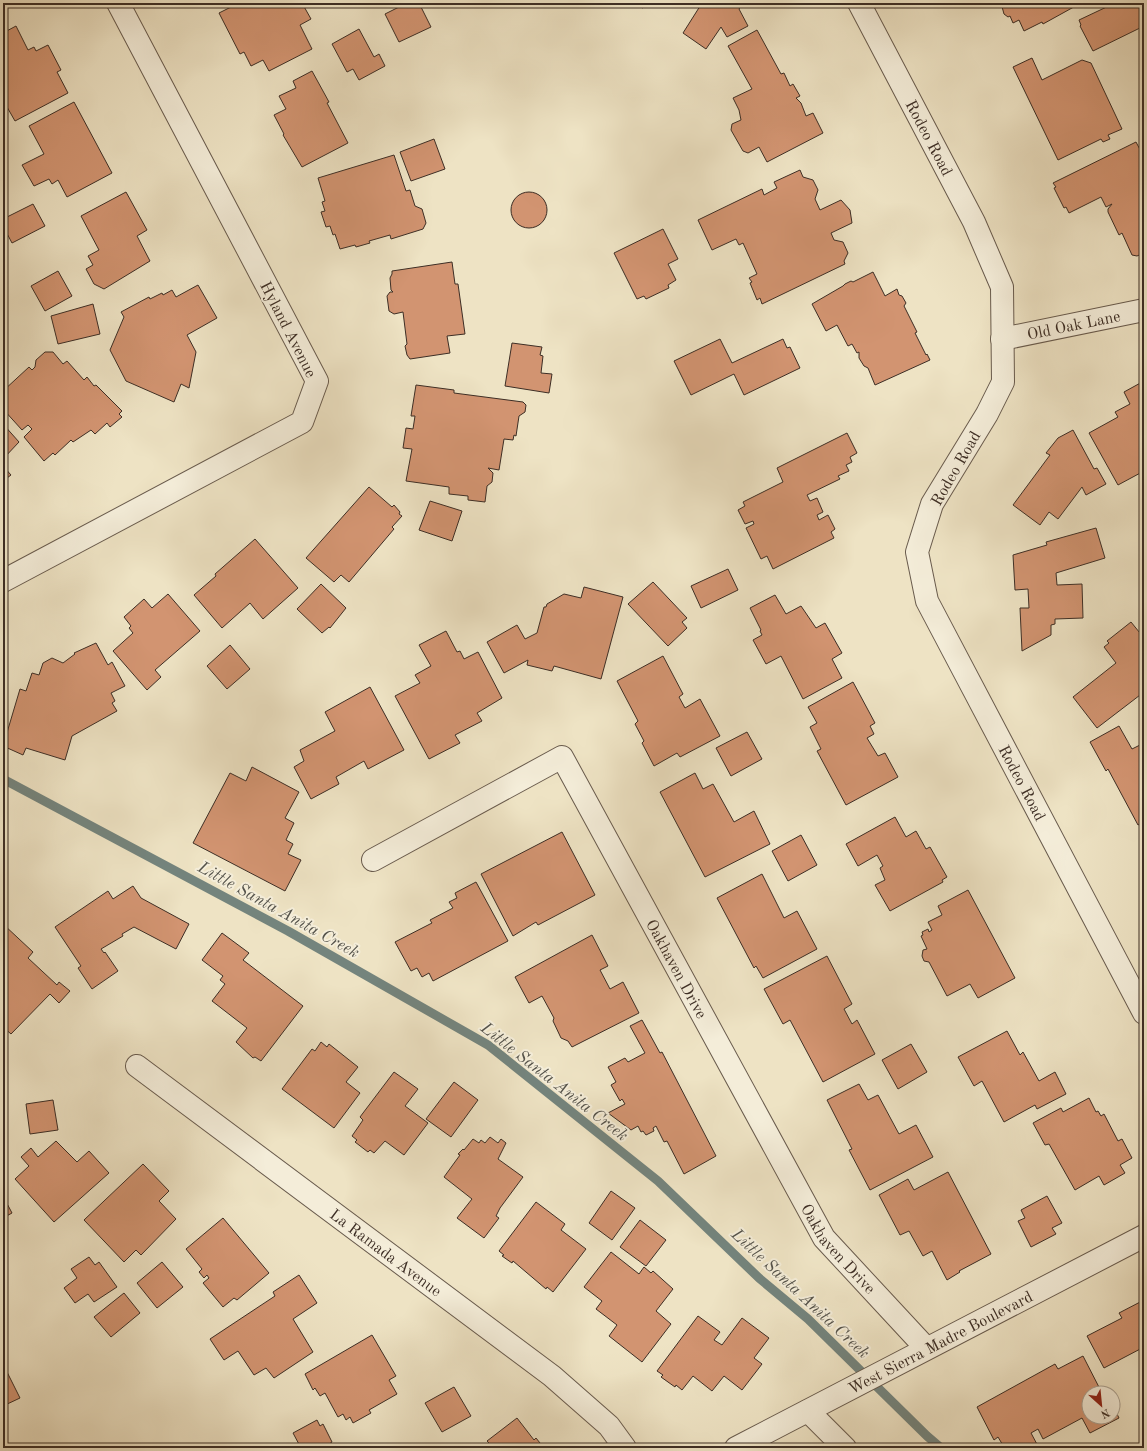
<svg xmlns="http://www.w3.org/2000/svg" width="1147" height="1451" viewBox="0 0 1147 1451" font-family="'Old Standard TT',serif">
  <style>
    .lines { fill: none; stroke-linecap: round; stroke-linejoin: round }
    .stream { stroke: #74847d; stroke-width: 9 }
    .building { fill: #d29471; stroke: #3d2e25 }
    .minor-casing { stroke: #695b4d; stroke-width: 24 }
    .tertiary-casing { stroke: #695b4d; stroke-width: 24 }
    .minor { stroke: #f4edd9; stroke-width: 22 }
    .tertiary { stroke: #f4edd9; stroke-width: 22 }
    .labels { text-anchor: middle; stroke-width: 4; stroke-linejoin: round; paint-order: stroke }
    .street-label { font-size: 16px; fill: #3d2e25; stroke: #f4edd9 }
    .water-label { font-size: 17px; font-style: italic; fill: #54524a; stroke: #f4edd9 }
  </style>
  <rect width="100%" height="100%" fill="#eee3c4"/>
  <filter id="stains"><feTurbulence type="fractalNoise" baseFrequency=".005" numOctaves="4"/><feColorMatrix values="0 0 0 0 .2 0 0 0 0 .09 0 0 0 0 .02 0 0 0 .5 -.17"/></filter>
  <radialGradient id="worn" r=".72"><stop offset=".6" stop-color="#630" stop-opacity="0"/><stop offset="1" stop-color="#630" stop-opacity=".3"/></radialGradient>
  <g class="lines">
    <path class="stream" d="M3,779L288,931L488,1045L658,1181L759,1278L808,1319L927,1436L941,1448"/>
  </g>
  <path class="building" d="M3,3H13L3,8Z
    M239,3H302L311,19L300,25L312,49L269,71L263,60L251,66L244,52L240,54L219,13Z
    M407,3H419L431,27L399,42L385,14Z
    M639,3H652L642,8Z
    M702,3H737L741,6L739,9L748,26L727,37L721,27L706,49L683,33Z
    M1001,3H1081L1043,24L1042,22L1024,31L1019,20L1013,23L1010,16L1008,17L1004,14Z
    M1115,3H1144V26L1093,51L1080,26L1081,25L1079,20Z
    M16,26L28,50L34,47L36,51L48,45L61,70L57,72L68,93L15,121L3,100V33Z
    M359,29L374,57L379,54L385,66L359,80L353,69L347,72L332,44Z
    M757,30L781,74L784,73L790,86L793,84L800,96L796,98L801,103L806,116L813,113L823,133L767,162L759,147L748,153L743,151L731,130L732,124L741,120L739,110L733,98L752,89L728,46Z
    M1032,58L1042,80L1082,60L1091,63L1122,129L1108,135L1110,139L1103,142L1101,139L1058,160L1013,67Z
    M312,71L329,102L327,103L348,143L302,167L283,135L284,134L274,115L286,109L279,96L296,88L293,81Z
    M74,102L112,173L67,197L58,180L52,184L49,179L34,186L22,165L44,154L29,126Z
    M434,139L445,169L411,181L400,152Z
    M1136,142L1144,157V253L1137,256L1132,255L1122,233L1119,235L1108,212V209L1112,204L1106,207L1101,197L1069,213L1066,207L1064,208L1054,188L1056,187L1053,183Z
    M394,155L406,191L410,190L415,206L422,209L426,223L423,229L391,239L390,235L369,241L370,243L356,247L355,245L340,249L335,234L333,235L330,226L326,227L321,212L325,211L322,202L325,201L318,178Z
    M800,170L803,177L813,180L818,190L815,199L820,210L841,200L850,210L852,223L831,233L834,240L843,242L848,253L844,261L845,264L762,304L760,298L757,300L750,283L752,282L749,278L757,274L743,243L739,245L736,239L712,250L698,220L762,189L764,195L777,188L774,182Z
    M511 210a18 18 0 1 1 36 0a18 18 0 1 1-36 0Z
    M126,192L147,230L137,236L150,261L104,289L94,284L86,269L93,265L88,256L99,250L81,216Z
    M33,204L45,226L12,243L3,226V219Z
    M663,229L678,259L668,264L676,280L668,285L669,288L646,299L644,296L637,299L614,253Z
    M452,262L455,284H458L465,334L447,336L450,353L410,359L407,355L405,346L407,344L403,312L394,314L389,311L387,296L390,292H393L391,290L390,278L392,274V271Z
    M58,271L72,296L45,311L31,286Z
    M873,272L885,296L897,289L899,295L902,296L906,303L904,306L917,332L915,333L926,355L927,354L930,360L875,385L868,368L864,366L859,358V352L857,353L852,344L848,346L837,325L826,331L812,304L843,286L845,284L851,281L853,282Z
    M198,285L217,318L187,335L196,352L189,388L181,384L174,402L126,381L110,350L124,317L121,312L149,297L150,299L162,293L163,295L172,290L176,297Z
    M93,304L100,334L58,344L51,316Z
    M720,339L732,363L783,339L787,348L790,347L800,368L744,395L734,374L691,395L674,361Z
    M512,343L542,347L540,355L543,356L541,373L552,374L549,393L505,386Z
    M45,352H53L63,364L67,361L84,380L87,377L94,386L96,385L122,411L119,414L122,417L110,427L107,423L95,434L91,430L73,442L71,440L55,455L53,453L44,461L24,437L32,429L28,425L22,430L3,409V391L29,367L32,370L35,367L36,360Z
    M1144,381V471L1118,485L1089,433L1118,417L1115,412L1130,404L1124,392Z
    M416,385L454,390V393L523,402L526,405L525,412L519,416L516,436L514,435L513,440L504,439L499,470L488,468L493,473L492,482L487,486L485,502L468,500V496L449,494V487L406,481L412,449L403,448L406,428L413,429L415,416H411Z
    M3,424L19,442L3,459Z
    M1073,430L1094,469L1097,468L1106,484L1086,495L1082,487L1058,519L1049,512L1040,525L1013,505L1050,455L1046,453L1058,438Z
    M847,433L857,453L850,457L852,462L846,465L849,471L838,476L840,479L807,495L810,501L817,498L823,512L817,515L819,520L828,515L835,529L831,532L834,538L773,569L767,556L761,559L746,528L754,524L753,521L745,524L738,510L745,506L743,502L783,482L777,468Z
    M3,466L11,475L3,481Z
    M369,487L392,507L394,505L400,512L399,514L402,516L392,527L394,529L349,582L341,575L334,582L306,558Z
    M430,501L462,511L452,541L419,530Z
    M1096,528L1105,558L1056,573L1057,585L1082,584L1083,618L1055,619V624L1051,625V635L1022,651L1020,608H1029L1028,589L1015,590L1013,555L1047,545L1046,542Z
    M255,539L298,588L263,619L250,603L222,628L194,595L216,576L215,574Z
    M728,569L738,590L701,608L691,586Z
    M653,582L687,618L682,622L687,628L668,646L628,604Z
    M321,584L346,608L330,628L329,627L322,633L297,609Z
    M584,587L623,597L601,679L554,666L552,671L527,665L528,660L504,673L487,642L517,625L525,639L537,633L544,607H546L547,604L564,594L581,598Z
    M168,594L200,631L155,670L161,677L147,690L113,651L133,633L129,628L131,626L124,617L144,599L152,608Z
    M775,595L786,614L801,606L816,628L825,623L842,653L832,659L842,678L803,699L781,656L766,664L753,640L762,635L760,631L761,630L750,608Z
    M1131,622L1144,638V692L1097,728L1073,697L1116,663L1104,647L1109,643L1107,641Z
    M446,631L457,652L460,651L464,659L478,652L502,698L477,713L482,721L455,735L460,743L429,759L395,696L420,683L415,675L431,666L419,645Z
    M96,643L108,665L112,662L125,686L111,693L115,701L112,703L117,711L72,736L65,760L26,748L23,755L3,746L20,689L26,691L32,673L39,675L43,663L52,658L63,663L75,654L74,653Z
    M230,645L250,669L227,689L207,666Z
    M663,656L683,694L679,697L685,708L700,699L720,736L680,757L677,753L654,766L642,743L644,741L635,724L638,721L617,681Z
    M853,682L875,723L870,726L874,734L867,738L878,756L885,753L898,777L846,805L817,751L821,749L810,727L817,723L808,707Z
    M370,687L404,750L368,769L364,761L336,777L339,784L311,799L294,767L304,761L300,750L335,731L325,712Z
    M1119,726L1132,749L1144,743V822L1138,825L1108,769L1106,771L1090,742Z
    M747,732L762,759L731,776L716,748Z
    M252,767L299,792L285,818L294,823L286,840L293,844L288,854L301,860L285,891L193,843L230,773L246,781Z
    M695,773L703,789L713,784L734,822L754,811L770,844L705,877L660,792Z
    M895,817L906,837L916,831L926,849L930,847L947,877L942,880L943,882L890,911L875,885L885,880L880,868L883,866L877,855L858,866L846,844Z
    M562,832L595,895L538,925L536,922L513,936L481,874Z
    M801,835L817,865L788,881L772,851Z
    M762,874L784,918L797,911L817,949L763,978L756,966L754,968L717,898Z
    M476,882L508,941L433,981L429,973L422,977L417,968L411,971L395,942L432,923L430,920L453,908L449,902L457,898L455,893Z
    M133,886L141,898L189,924L176,949L134,927L122,934L123,936L101,949L104,953L105,952L118,971L92,989L78,968L81,966L55,927L108,891L113,899Z
    M968,890L1015,978L978,998L970,984L947,996L929,962L924,961L922,956L923,950L927,949L921,936L923,935L922,932L928,929L929,932L932,930L928,922L942,915L938,906Z
    M3,924L33,952L28,958L57,985L59,982L70,991L59,1003L50,994L11,1034L3,1027Z
    M222,933L249,953L243,960L303,1006L261,1061L255,1057L253,1058L236,1042L247,1028L212,1001L225,984L220,980L223,976L202,960Z
    M592,935L608,966L600,970L610,989L623,982L639,1013L572,1047L568,1041L561,1038L553,1021L554,1018L542,996L529,1003L515,977Z
    M827,956L852,1004L844,1009L852,1024L857,1020L875,1054L823,1082L790,1020L783,1024L764,989Z
    M642,1020L660,1053L662,1052L716,1156L684,1174L667,1141L664,1142L656,1126L653,1128L654,1131L646,1135L643,1131L641,1132L638,1126L631,1130L608,1113L625,1104L622,1099L620,1101L611,1085L616,1082L608,1067L625,1058L628,1062L645,1053L630,1026Z
    M1007,1031L1020,1055L1023,1052L1039,1081L1055,1072L1066,1094L1037,1109L1035,1105L1004,1122L982,1081L974,1086L958,1057Z
    M321,1042L327,1047L329,1044L358,1067L346,1082L360,1093L334,1128L282,1089L312,1049L315,1051Z
    M911,1044L927,1072L898,1089L882,1060Z
    M394,1072L418,1089L405,1106L428,1123L404,1155L385,1141L374,1153L370,1150L368,1152L355,1142L357,1140L352,1136L363,1120L360,1117Z
    M454,1082L478,1100L451,1137L426,1119Z
    M859,1084L868,1100L878,1095L899,1134L916,1125L933,1157L870,1190L849,1150L852,1149L827,1100Z
    M1089,1098L1096,1112L1098,1111L1101,1116L1104,1114L1118,1141L1122,1139L1132,1158L1120,1165L1125,1173L1104,1185L1099,1176L1075,1190L1049,1144L1045,1145L1033,1123L1061,1108L1063,1112Z
    M53,1100L58,1130L30,1134L26,1104Z
    M490,1137L498,1143L501,1139L506,1143L498,1159L523,1177L500,1208L496,1216L499,1218L484,1238L457,1218L472,1199L444,1177L460,1155L458,1154L463,1149L464,1150L473,1139L479,1143L481,1140L485,1143Z
    M56,1141L77,1162L89,1151L109,1173L54,1222L15,1179L29,1166L21,1157L31,1148L38,1157Z
    M143,1164L169,1191L159,1201L176,1219L141,1255L136,1250L124,1262L84,1220Z
    M948,1172L991,1254L959,1271L960,1272L947,1280L932,1251L923,1256L909,1231L900,1235L879,1195L908,1179L914,1190Z
    M611,1191L635,1208L612,1240L589,1223Z
    M3,1196L12,1213L3,1218Z
    M1047,1196L1062,1223L1052,1228L1056,1234L1031,1247L1018,1221L1025,1218L1021,1210Z
    M536,1202L565,1224L561,1230L586,1249L553,1292L547,1287L546,1289L513,1261L512,1263L502,1256L504,1255L499,1251Z
    M223,1218L269,1273L237,1300L234,1298L223,1307L203,1283L209,1278L207,1275L204,1278L199,1272L202,1269L186,1249Z
    M640,1220L666,1240L646,1266L620,1247Z
    M611,1252L639,1274L644,1267L651,1273L653,1271L673,1289L656,1311L671,1324L642,1362L609,1336L617,1325L596,1309L602,1301L584,1287Z
    M89,1257L95,1265L99,1262L117,1287L94,1302L88,1294L75,1303L64,1288L77,1278L71,1269Z
    M162,1262L183,1287L157,1308L137,1283Z
    M299,1275L317,1303L293,1319L313,1352L274,1378L266,1368L254,1375L238,1351L224,1360L210,1339L275,1296L273,1292Z
    M124,1293L140,1313L111,1337L94,1317Z
    M1144,1300V1340L1142,1341L1144,1347L1104,1368L1087,1336L1122,1318L1119,1313Z
    M698,1316L720,1332L714,1340L722,1345L742,1318L769,1338L754,1358L762,1364L742,1390L724,1376L712,1391L693,1376L682,1390L676,1385L675,1387L661,1377L663,1375L657,1371Z
    M372,1335L396,1376L389,1380L397,1394L369,1410L371,1413L353,1423L350,1417L346,1420L343,1414L338,1417L325,1393L320,1396L315,1388L313,1390L305,1374Z
    M1083,1356L1102,1393H1089V1417H1113V1406L1119,1418L1090,1433L1082,1418L1043,1439L1038,1429L1031,1433L1039,1448H1007L1006,1446L1004,1447L998,1437L994,1440L977,1407L1055,1364L1058,1369Z
    M3,1364L20,1398L3,1406Z
    M454,1387L471,1416L442,1432L425,1403Z
    M517,1418L534,1440L536,1438L540,1443L538,1444L541,1448H482L489,1443L487,1441Z
    M317,1420L320,1426L323,1424L332,1442L329,1444L331,1447L301,1448L293,1433Z"/>
  <g class="lines">
    <defs>
      <g id="minor">
        <path id="s1" d="M859,3L974,222L1002,287L1003,382L987,414L932,504L917,552L927,601L1144,1013"/>
        <path id="s2" d="M1002,339L1144,310"/>
        <path d="M3,581L302,422L317,381L118,3"/>
        <path id="s3" d="M373,860L562,757L824,1238L926,1348"/>
        <path id="s4" d="M137,1066L552,1376L609,1426L625,1448"/>
        <path d="M808,1411L845,1448"/>
      </g>
      <g id="tertiary">
        <path id="s5" d="M736,1448L1144,1236"/>
      </g>
    </defs>
    <use href="#minor" class="minor-casing"/>
    <use href="#tertiary" class="tertiary-casing"/>
    <use href="#minor" class="minor"/>
    <use href="#tertiary" class="tertiary"/>
  </g>
  <g class="labels">
    <g class="street-label">
      <text dy="6" stroke="none"><textPath href="#s1" startOffset="152">Rodeo Road</textPath></text>
      <text dy="6" stroke="none"><textPath href="#s2" startOffset="73">Old Oak Lane</textPath></text>
      <text transform="translate(289 329) rotate(63)" y="6">Hyland Avenue</text>
      <text transform="translate(955 468) rotate(-60)" y="6">Rodeo Road</text>
      <text dy="6" stroke="none"><textPath href="#s1" startOffset="860">Rodeo Road</textPath></text>
      <text dy="6" stroke="none"><textPath href="#s3" startOffset="456">Oakhaven Drive</textPath></text>
      <text dy="6" stroke="none"><textPath href="#s3" startOffset="780">Oakhaven Drive</textPath></text>
      <text dy="6" stroke="none"><textPath href="#s4" startOffset="311">La Ramada Avenue</textPath></text>
      <text dy="6" stroke="none"><textPath href="#s5" startOffset="230">West Sierra Madre Boulevard</textPath></text>
    </g>
    <g class="water-label">
      <text transform="translate(279 909) rotate(29)" y="6">Little Santa Anita Creek</text>
      <text transform="translate(555 1081) rotate(38)" y="6">Little Santa Anita Creek</text>
      <text transform="translate(801 1293) rotate(43)" y="6">Little Santa Anita Creek</text>
    </g>
  </g>
  <rect width="1147" height="1451" fill="none" stroke="#eee3c4" stroke-width="16"/>
  <rect x="4" y="4" width="1139" height="1443" fill="none" stroke="#3d2e25" stroke-width="2"/>
  <rect x="8" y="8" width="1131" height="1435" fill="none" stroke="#3d2e25"/>
  <g transform="translate(1101 1405) rotate(153)"><circle r="19" fill="#f4edd9" stroke="#aba191"/>
  <path d="M0-3L7 15L0 10L-7 15Z" fill="#8f2418"/>
  <text y="-6" font-size="11" font-weight="bold" text-anchor="middle" fill="#3d2e25">N</text>
  </g>
  <rect width="100%" height="100%" filter="url(#stains)"/>
  <rect width="100%" height="100%" fill="url(#worn)"/>
</svg>
